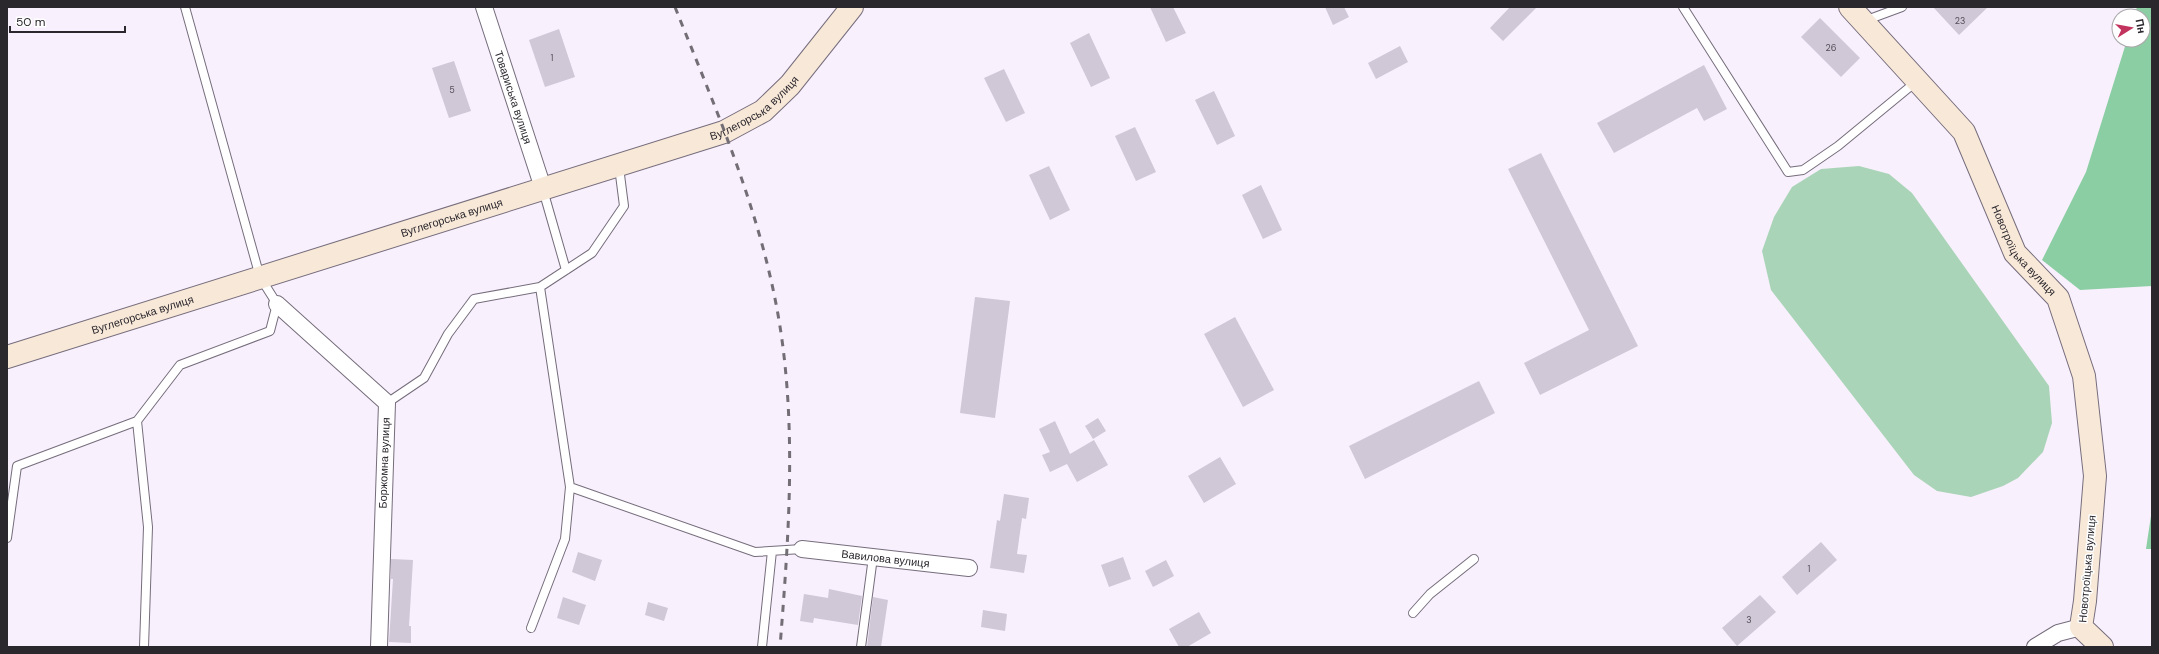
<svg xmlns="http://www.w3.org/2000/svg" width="2159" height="654" viewBox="0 0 2159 654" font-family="'DM Sans',sans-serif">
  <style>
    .green { fill: #aad4b7 }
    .forest { fill: #8ccea3 }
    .building { fill: #d0c7d7 }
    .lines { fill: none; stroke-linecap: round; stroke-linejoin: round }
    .lane-casing { stroke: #766d7c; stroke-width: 10 }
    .street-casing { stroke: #766d7c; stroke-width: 18 }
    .secondary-casing { stroke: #766d7c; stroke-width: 24 }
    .lane { stroke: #fff; stroke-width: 8 }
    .street { stroke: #fff; stroke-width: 16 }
    .secondary { stroke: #f8e8d8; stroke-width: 22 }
    .rail { stroke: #736e76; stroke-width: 3; stroke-dasharray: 7 7; stroke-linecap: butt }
    .labels { text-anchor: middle; stroke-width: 3; stroke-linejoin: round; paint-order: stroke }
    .number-label { font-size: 9px; fill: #544f58 }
    .street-label { font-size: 11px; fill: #2a272d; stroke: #fff }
  </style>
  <rect width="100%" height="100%" fill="#f8f0fd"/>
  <path class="green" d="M1859,166L1889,174L1912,193L2049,386L2052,423L2043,452L2018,478L2003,486L1971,497L1937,491L1914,475L1771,290L1762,251L1774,217L1792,187L1821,169Z"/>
  <path class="forest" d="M2137,7H2152V286L2080,290L2042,260L2086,172L2127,40H2143V16H2134Z
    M2152,509V549H2146Z"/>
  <path class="building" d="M1150,7H1173L1186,33L1166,42Z
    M1325,7H1344L1349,17L1333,25Z
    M1510,7H1537L1503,41L1490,28Z
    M1933,7H1988L1959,35Z
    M1820,18L1860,58L1841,77L1801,37Z
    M559,29L575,77L545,87L529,40Z
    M1089,33L1110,78L1091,87L1070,43Z
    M1400,46L1408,62L1376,79L1368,63Z
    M454,61L471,111L449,118L432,68Z
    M1704,65L1727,109L1704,121L1697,108L1614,153L1597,123Z
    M1004,69L1025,113L1006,122L984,78Z
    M1214,91L1235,136L1217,145L1195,100Z
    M1135,127L1156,172L1136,181L1115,136Z
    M1541,153L1638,346L1540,395L1524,363L1589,330L1508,169Z
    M1049,166L1070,210L1050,220L1029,175Z
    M1261,185L1282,230L1263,239L1242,195Z
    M975,297L1010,301L995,418L960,413Z
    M1235,317L1274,390L1243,407L1204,334Z
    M1479,381L1495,413L1365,479L1349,446Z
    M1098,418L1106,431L1093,439L1085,426Z
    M1055,421L1070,454L1094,440L1108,465L1077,482L1067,464L1050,472L1042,455L1050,452L1039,429Z
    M1220,457L1236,484L1204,503L1188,476Z
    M1004,494L1029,498L1026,519L1022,518L1017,554L1027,555L1024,573L990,568L997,520L1000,521Z
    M1821,542L1837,560L1797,595L1782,577Z
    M578,552L602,560L595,581L572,572Z
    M1123,557L1131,579L1109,587L1101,565Z
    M391,559L413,560L409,626H411V643L389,642L393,579H391Z
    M1166,560L1174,576L1153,587L1145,571Z
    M829,589L862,596L858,625L814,618L813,623L800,621L804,594L828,598Z
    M1760,595L1776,612L1737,646L1722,628Z
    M563,597L586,605L579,625L557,618Z
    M873,597L888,600L881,647H867Z
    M648,602L668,608L664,621L645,615Z
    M983,610L1007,614L1005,631L981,627Z
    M1199,612L1211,633L1187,647H1179L1169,629Z"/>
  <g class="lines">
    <defs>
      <path id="lane" d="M1683,7L1788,172L1803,170L1838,146L1917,81
        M1864,21L1902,7
        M543,190L566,270
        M540,287L570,487L755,552L802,549
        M387,403L424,378L448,334L474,299L540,287L592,253L624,206L619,167
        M137,421L148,527L144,647
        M7,538L17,466L137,421L180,365L270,331L277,304L260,277L185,7
        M1413,613L1430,594L1474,559
        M531,628L565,539L570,487
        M762,647L772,551
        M861,647L873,557"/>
      <g id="street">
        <path id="s1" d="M484,7L543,188"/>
        <path d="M277,304L387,403L379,647"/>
        <path id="s2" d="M802,549L969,568"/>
        <path d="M2035,647L2058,633L2081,627"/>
      </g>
      <g id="secondary">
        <path id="s3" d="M1850,7L1964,132L2015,253L2058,298L2084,376L2095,476L2085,601L2081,627L2102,647"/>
        <path id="s4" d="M7,357L724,132L763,111L790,85L852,7"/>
      </g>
    </defs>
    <use href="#lane" class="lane-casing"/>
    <use href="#street" class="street-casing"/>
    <use href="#secondary" class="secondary-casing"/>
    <use href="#lane" class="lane"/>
    <use href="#street" class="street"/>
    <use href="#secondary" class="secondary"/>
    <path class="rail" d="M675,7C718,115 766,223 782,340C796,442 788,545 780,647"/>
  </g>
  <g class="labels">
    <g class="number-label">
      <text x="1960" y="24">23</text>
      <text x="1831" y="51">26</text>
      <text x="552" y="61">1</text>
      <text x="452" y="93">5</text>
      <text x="1809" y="572">1</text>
      <text x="1749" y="623">3</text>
    </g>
    <g class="street-label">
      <text dy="4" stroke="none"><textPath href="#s1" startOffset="95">Товариська вулиця</textPath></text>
      <text dy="4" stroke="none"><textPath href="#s4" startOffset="790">Вуглегорська вулиця</textPath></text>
      <text dy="4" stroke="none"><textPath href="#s4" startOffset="466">Вуглегорська вулиця</textPath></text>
      <text dy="4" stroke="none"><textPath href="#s3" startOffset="303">Новотроїцька вулиця</textPath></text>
      <text dy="4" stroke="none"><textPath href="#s4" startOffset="142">Вуглегорська вулиця</textPath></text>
      <text transform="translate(384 463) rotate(-88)" y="4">Боржомна вулиця</text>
      <text dy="4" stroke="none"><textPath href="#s2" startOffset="84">Вавилова вулиця</textPath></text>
      <text transform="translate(2087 569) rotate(-85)" y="4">Новотроїцька вулиця</text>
    </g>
  </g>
  <rect width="2159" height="654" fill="none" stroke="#2a272d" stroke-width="16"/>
  <g transform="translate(2131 28) rotate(79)"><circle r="19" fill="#ffffff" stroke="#aaa9ab"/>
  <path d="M0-3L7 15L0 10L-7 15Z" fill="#c2345e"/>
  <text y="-6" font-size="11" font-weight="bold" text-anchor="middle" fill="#2a272d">Пн</text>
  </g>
  <path d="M10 26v6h115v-6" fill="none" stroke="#2a272d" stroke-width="2"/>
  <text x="16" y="26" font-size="12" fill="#2a272d" stroke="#ffffff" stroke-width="3" paint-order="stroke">50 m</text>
</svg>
